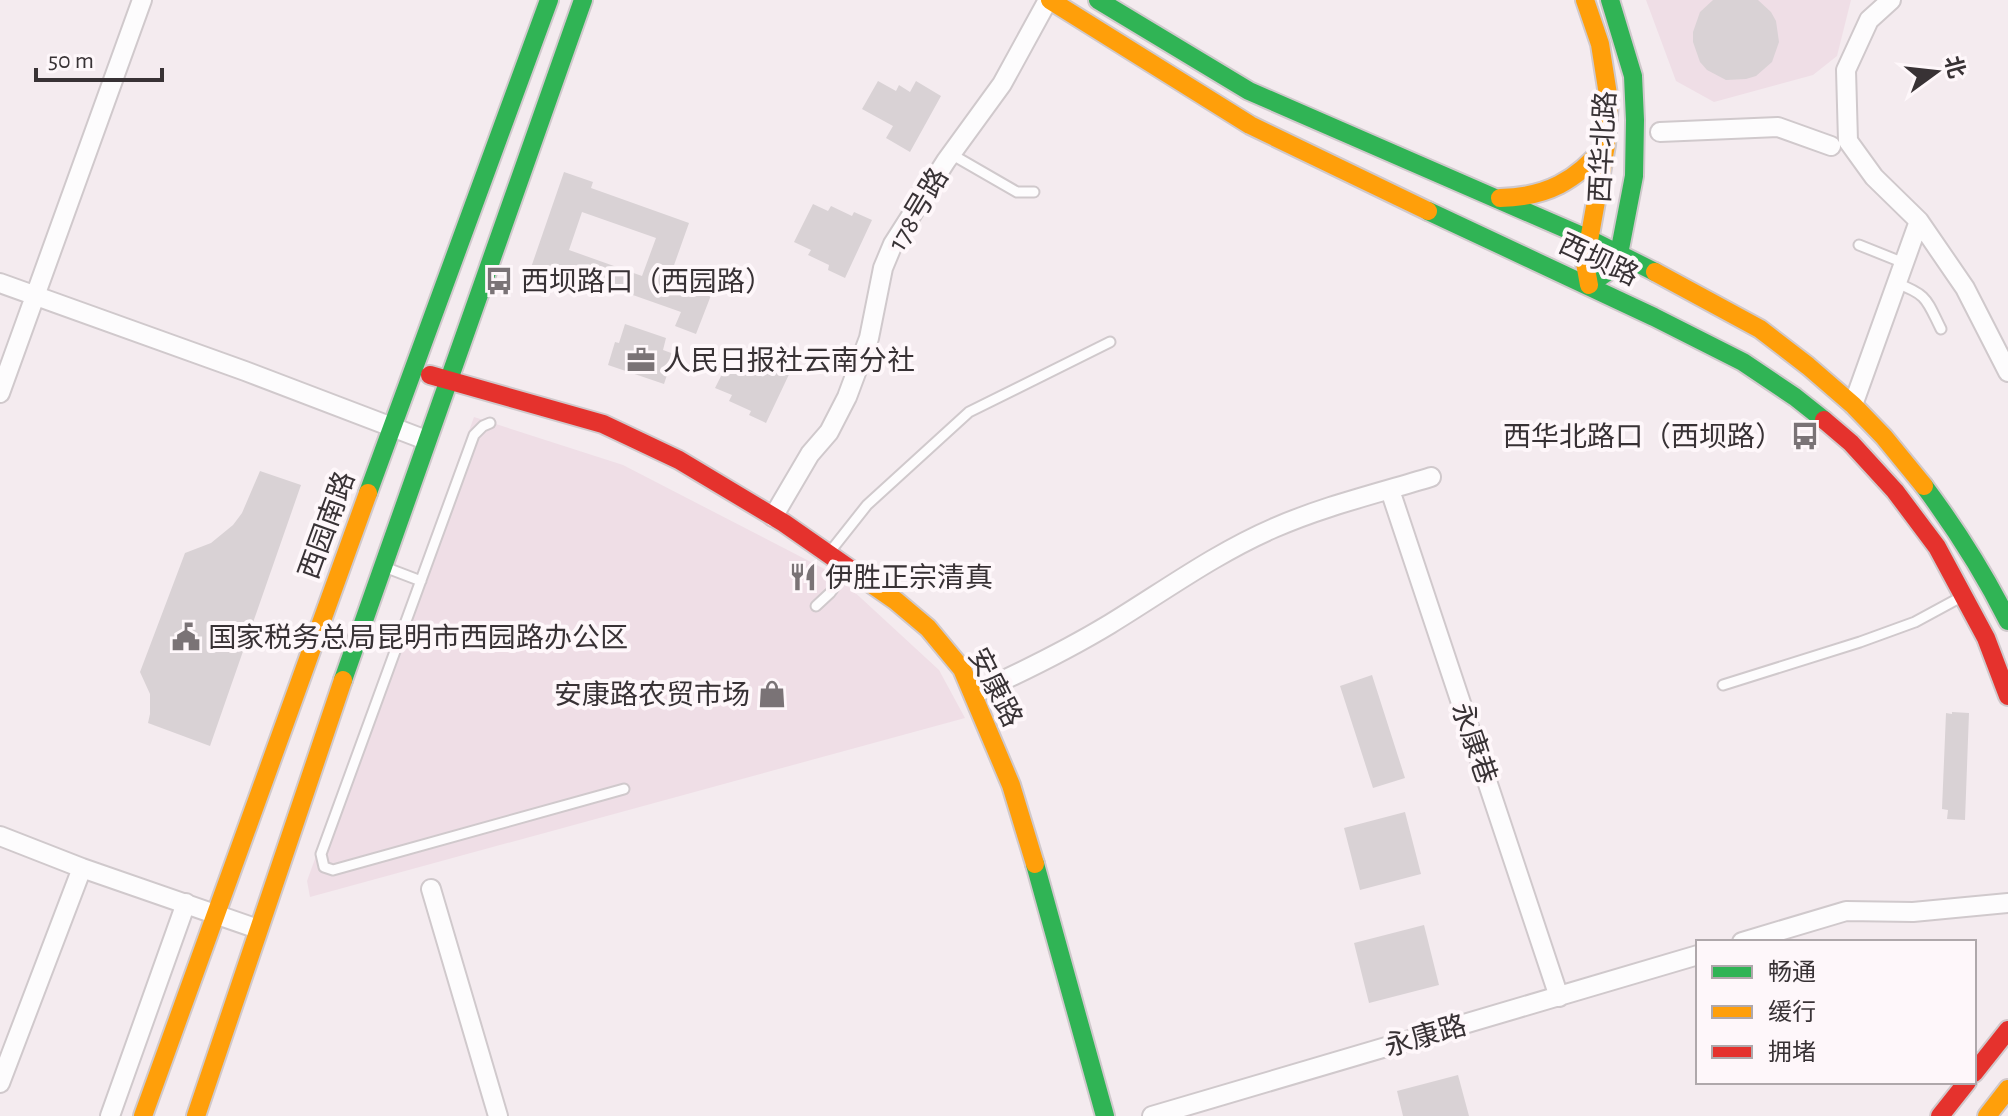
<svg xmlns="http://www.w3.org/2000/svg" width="2008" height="1116" viewBox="0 0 2008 1116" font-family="'Alegreya Sans','Noto Sans SC',sans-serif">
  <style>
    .built { fill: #efdee6 }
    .building { fill: #d9d2d5; fill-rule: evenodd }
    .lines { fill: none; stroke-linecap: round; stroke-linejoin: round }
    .lane-casing { stroke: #d0c9cc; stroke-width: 13 }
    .street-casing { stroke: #d0c9cc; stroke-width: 22 }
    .fast-casing { stroke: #d0c9cc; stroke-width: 22 }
    .slow-casing { stroke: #d0c9cc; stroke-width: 22 }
    .jam-casing { stroke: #d0c9cc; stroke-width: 22 }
    .lane { stroke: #fdfcfd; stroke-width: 9 }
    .street { stroke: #fdfcfd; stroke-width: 18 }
    .fast { stroke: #30b455; stroke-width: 18 }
    .slow { stroke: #ff9f0a; stroke-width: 18 }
    .jam { stroke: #e5322d; stroke-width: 18 }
    .labels { text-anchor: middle; stroke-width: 8; stroke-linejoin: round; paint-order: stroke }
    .street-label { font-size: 28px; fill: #383235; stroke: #fef7fa }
    .poi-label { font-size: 28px; fill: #383235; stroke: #fef7fa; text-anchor: start }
  </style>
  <rect width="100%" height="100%" fill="#f4ebef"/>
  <path class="built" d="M1646,0H1851L1837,56L1813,75L1714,102L1676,81Z
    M474,417L623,465L836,575L939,670L965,718L310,897L307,881Z"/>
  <path class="building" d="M1713,0H1758L1771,12L1776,21L1779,42L1772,62L1756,76L1746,79L1726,80L1707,70L1700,62L1693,42V32L1700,12Z
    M878,81L896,91L899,85L910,92L916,81L941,96L910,152L886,138L893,126L862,109Z
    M564,172L593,182L591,188L689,223L673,268L715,285L696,334L675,326L681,312L562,270L554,292L526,282ZM582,212L656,238L642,276L569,250Z
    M813,204L828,211L831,206L852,216L854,212L872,220L845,278L828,270L829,265L808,255L811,250L794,242Z
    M625,324L666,338L663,350L674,354L664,384L608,365L615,342L619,343Z
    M734,350L749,357L752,351L773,361L775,357L793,366L766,423L749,415L751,411L729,401L732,395L715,388Z
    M260,471L301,485L210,746L148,723L150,714V694L140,672L185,553L211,543L233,525L242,513Z
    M1372,675L1405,778L1373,788L1340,686Z
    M1952,712L1969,713L1965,820L1947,819L1948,810L1942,809L1946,713L1952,714Z
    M1405,812L1421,874L1360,890L1344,828Z
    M1424,925L1439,985L1369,1003L1354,943Z
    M1458,1075L1469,1116H1403L1397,1091Z"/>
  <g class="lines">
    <defs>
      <path id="lane" d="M951,154L1017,192H1034
        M1859,245L1904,263
        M1896,283C1928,295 1926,299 1941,329
        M490,423L483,426L474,435L321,854L324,867L333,870L624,789
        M829,553L867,505L969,412L1110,342
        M387,568L421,581
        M816,606L830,593L846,571
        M1723,685L1860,642L1915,622L1963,596"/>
      <path id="street" d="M1891,0L1869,20L1846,70L1848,141L1874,177L1919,221L1965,288L2008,372
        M1660,132L1778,127L1831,146
        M0,283L245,371L426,440
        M0,393L142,0
        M1853,405L1919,221
        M1390,490L1559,997
        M773,517L810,454L829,432L847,397L869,338L883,268L893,244L946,161L1002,84L1048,0
        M974,694C1020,673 1067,650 1110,624C1164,591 1216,553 1274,528C1324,506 1379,493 1431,477
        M0,836L82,868L258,929
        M431,889L498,1116
        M1742,942L1846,911L1913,912L2008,903
        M0,1083L82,868
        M110,1116L186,903
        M1152,1116L1698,955"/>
      <path id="fast" d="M1098,0L1249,91L1589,239L1655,272
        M1428,211L1654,317L1743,362L1795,397L1824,420
        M1589,285L1606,273L1619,254L1634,176L1635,120L1633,76L1610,0
        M1924,486C1956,529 1984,573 2008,621
        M368,493L549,0
        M343,680L583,0
        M1035,864L1105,1116"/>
      <path id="slow" d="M1050,0L1250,125L1428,211
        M1585,0L1600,44L1609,101L1606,145L1585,263L1589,285
        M1500,198C1547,197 1576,181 1606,145
        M1655,272L1760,329L1808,366L1853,405L1884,437L1924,486
        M860,576L896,601L928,628L962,669L1011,785L1035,864
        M143,1116L368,493
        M196,1116L343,680
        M1987,1116L2008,1089"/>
      <path id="jam" d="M430,375L603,424L679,460L784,523L860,576
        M1824,420L1851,443L1895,491L1937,547L1986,638L2008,696
        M1974,1073L2008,1030
        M1940,1116L1967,1082"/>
    </defs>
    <use href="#lane" class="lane-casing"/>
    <use href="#street" class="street-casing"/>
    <use href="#fast" class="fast-casing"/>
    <use href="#slow" class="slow-casing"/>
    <use href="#jam" class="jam-casing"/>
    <use href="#lane" class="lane"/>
    <use href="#street" class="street"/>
    <use href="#fast" class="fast"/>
    <use href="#slow" class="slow"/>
    <use href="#jam" class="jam"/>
  </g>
  <defs>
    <symbol id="bus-bare" viewBox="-9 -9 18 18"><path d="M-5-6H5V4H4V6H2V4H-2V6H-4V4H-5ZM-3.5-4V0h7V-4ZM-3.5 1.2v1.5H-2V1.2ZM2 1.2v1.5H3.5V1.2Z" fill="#7a7376" stroke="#fef7fa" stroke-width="2.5" paint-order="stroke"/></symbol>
    <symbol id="office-bare" viewBox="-9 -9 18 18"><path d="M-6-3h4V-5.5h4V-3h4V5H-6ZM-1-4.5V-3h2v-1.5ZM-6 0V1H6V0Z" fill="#7a7376" stroke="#fef7fa" stroke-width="2.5" paint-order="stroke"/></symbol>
    <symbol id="restaurant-bare" viewBox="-9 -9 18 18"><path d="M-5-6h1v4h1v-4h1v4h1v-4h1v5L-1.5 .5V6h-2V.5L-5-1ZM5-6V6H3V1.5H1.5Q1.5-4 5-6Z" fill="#7a7376" stroke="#fef7fa" stroke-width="2.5" paint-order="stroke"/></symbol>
    <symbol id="civic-bare" viewBox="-9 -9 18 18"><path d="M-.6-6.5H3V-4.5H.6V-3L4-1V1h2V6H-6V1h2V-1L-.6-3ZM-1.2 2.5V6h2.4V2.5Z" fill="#7a7376" stroke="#fef7fa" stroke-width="2.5" paint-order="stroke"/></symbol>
    <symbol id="shop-bare" viewBox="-9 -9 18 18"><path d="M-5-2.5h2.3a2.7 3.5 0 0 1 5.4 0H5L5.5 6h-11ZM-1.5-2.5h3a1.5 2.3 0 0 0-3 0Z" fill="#7a7376" stroke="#fef7fa" stroke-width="2.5" paint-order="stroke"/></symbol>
  </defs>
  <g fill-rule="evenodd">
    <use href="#bus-bare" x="479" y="261" width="40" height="40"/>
    <use href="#office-bare" x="621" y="340" width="40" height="40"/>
    <use href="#bus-bare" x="1785" y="416" width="40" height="40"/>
    <use href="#restaurant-bare" x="783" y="557" width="40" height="40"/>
    <use href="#civic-bare" x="166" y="617" width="40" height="40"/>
    <use href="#shop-bare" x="752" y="674" width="40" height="40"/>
  </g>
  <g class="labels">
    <g class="street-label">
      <text transform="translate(1602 147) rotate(-87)" y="10">西华北路</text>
      <text transform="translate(917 209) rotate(-59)" y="10">178号路</text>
      <text transform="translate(1599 259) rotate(25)" y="10">西坝路</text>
      <text transform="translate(326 525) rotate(-70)" y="10">西园南路</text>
      <text transform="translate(996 687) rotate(63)" y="10">安康路</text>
      <text transform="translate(1475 743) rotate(71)" y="10">永康巷</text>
      <text transform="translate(1425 1035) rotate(-16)" y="10">永康路</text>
    </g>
    <g class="poi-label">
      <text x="521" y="291">西坝路口（西园路）</text>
      <text x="663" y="370">人民日报社云南分社</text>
      <text x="1783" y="446" text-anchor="end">西华北路口（西坝路）</text>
      <text x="825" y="587">伊胜正宗清真</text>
      <text x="208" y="647">国家税务总局昆明市西园路办公区</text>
      <text x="750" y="704" text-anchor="end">安康路农贸市场</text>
    </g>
  </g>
  <rect x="1696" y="940" width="280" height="144" fill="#fef7fa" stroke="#afa8ab" stroke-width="2"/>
  <rect x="1712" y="966" width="40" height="12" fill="#30b455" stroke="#afa8ab" stroke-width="2"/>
  <text x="1768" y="980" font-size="24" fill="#383235">畅通</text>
  <rect x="1712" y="1006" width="40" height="12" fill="#ff9f0a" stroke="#afa8ab" stroke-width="2"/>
  <text x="1768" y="1020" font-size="24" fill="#383235">缓行</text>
  <rect x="1712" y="1046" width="40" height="12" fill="#e5322d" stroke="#afa8ab" stroke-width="2"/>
  <text x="1768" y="1060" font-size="24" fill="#383235">拥堵</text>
  <g transform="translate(1936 72) rotate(75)" stroke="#fef7fa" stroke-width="6" paint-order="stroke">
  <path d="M0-6L14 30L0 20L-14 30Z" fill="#383235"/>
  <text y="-12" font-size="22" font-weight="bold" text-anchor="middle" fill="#383235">北</text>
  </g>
  <path d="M36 68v12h126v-12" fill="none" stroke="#383235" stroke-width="4"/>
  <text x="48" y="68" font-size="24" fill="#383235" stroke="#fef7fa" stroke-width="6" paint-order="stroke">50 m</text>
</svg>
